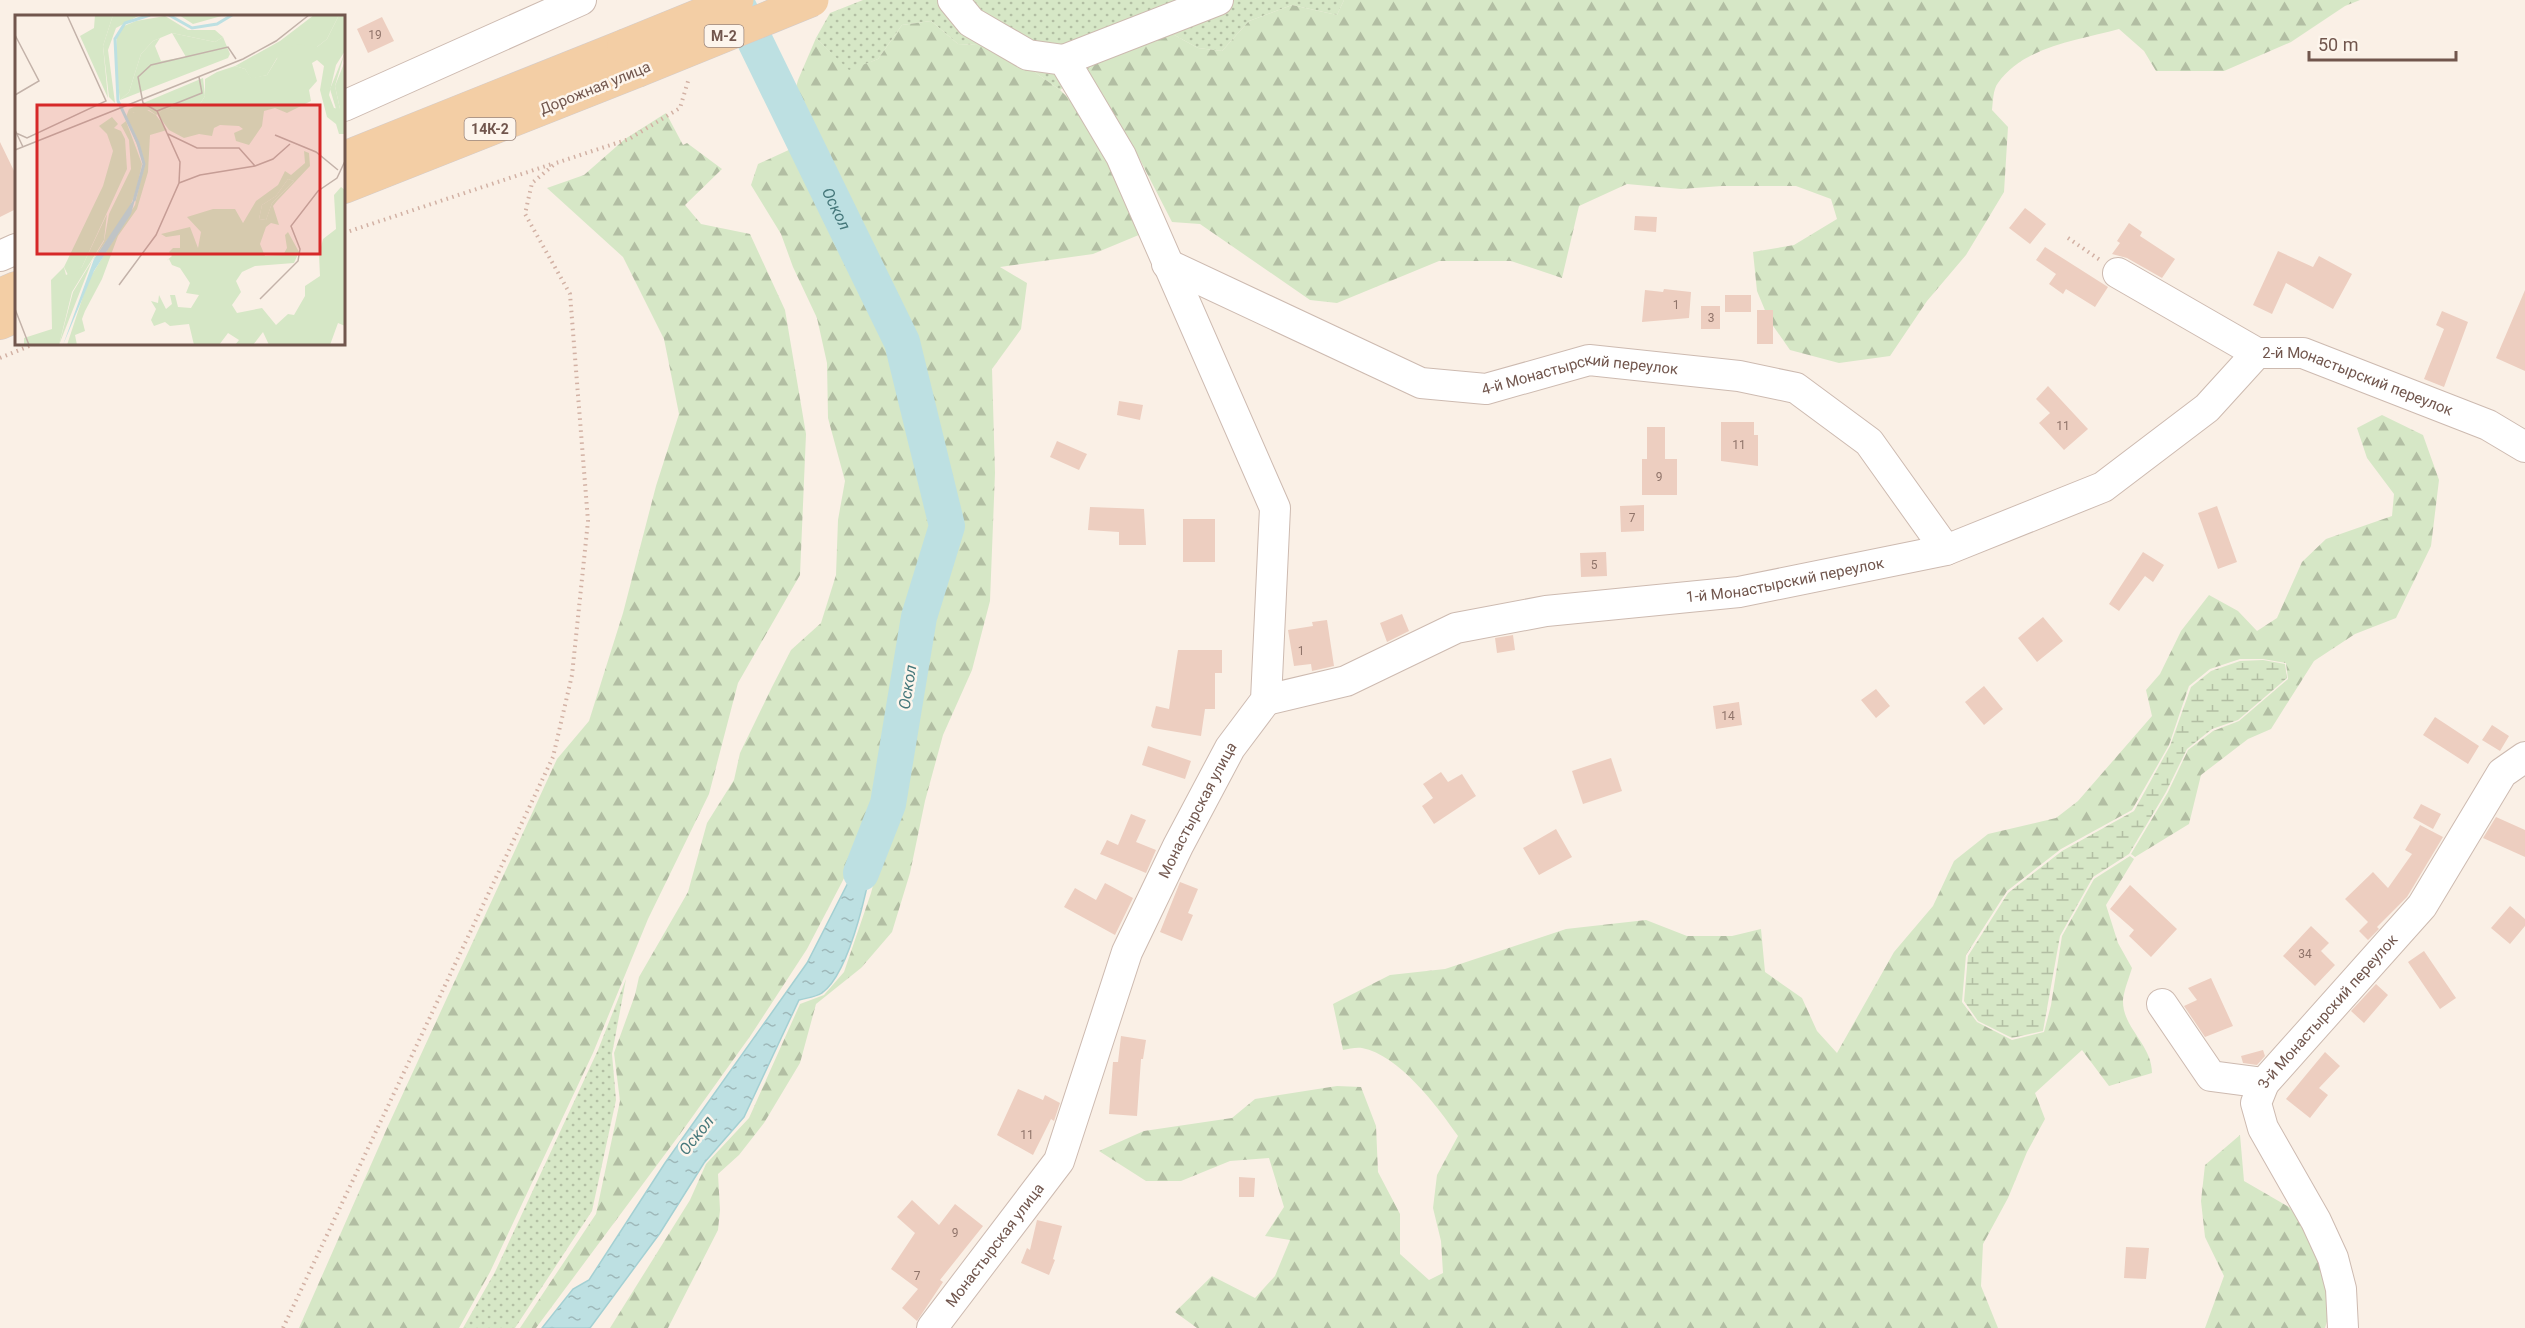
<svg xmlns="http://www.w3.org/2000/svg" width="2525" height="1328" viewBox="0 0 2525 1328" font-family="Roboto,sans-serif">
  <style>
    .grass { fill: url(#grass-dots) }
    .forest { fill: url(#forest-firs) }
    .wetland { fill: url(#wetland-marsh) }
    .water { fill: url(#water-ripples); stroke: #a4d0d3; stroke-width: 1.5 }
    .lines { fill: none; stroke-linecap: round; stroke-linejoin: round }
    .river { stroke: #bde0e2; stroke-width: 36 }
    .building { fill: #edcec0 }
    .minor-casing { stroke: #cdbab0; stroke-width: 32 }
    .major-casing { stroke: #d4ccca; stroke-width: 34 }
    .path { stroke: #d2b1a4; stroke-width: 4; stroke-dasharray: 1.5 4.5; stroke-linecap: butt }
    .minor { stroke: #fff; stroke-width: 30 }
    .major { stroke: #f3cea5; stroke-width: 33 }
    .major-bridge-casing { stroke: #d4ccca; stroke-width: 34; stroke-linecap: butt }
    .major-bridge { stroke: #f3cea5; stroke-width: 33 }
    .labels { text-anchor: middle; stroke-width: 5; stroke-linejoin: round; paint-order: stroke }
    .number-label { font-size: 12px; fill: #90746a }
    .shield { fill: #fdf5ec; stroke: #9b867d; stroke-width: 1.5 }
    .shield-label { font-size: 14px; font-weight: bold; fill: #71564d }
    .street-label { font-size: 15px; fill: #71564d; stroke: #fdf5ec }
    .water-label { font-size: 16px; font-style: italic; fill: #46787b; stroke: #fdf5ec }
    .inset-river { fill: none; stroke: #bde0e2; stroke-width: 3 }
    .inset-road { fill: none; stroke: #c3b2a9; stroke-width: 1.5 }
    .view { fill: #d62828; fill-opacity: 0.15; stroke: #d62828; stroke-width: 3 }
    .inset-edge { fill: none; stroke: #71564d; stroke-width: 3 }
  </style>
  <defs>
    <pattern id="grass-dots" width="8" height="8" patternUnits="userSpaceOnUse" patternTransform="scale(1.5)"><rect width="8" height="8" fill="#d6e7c6"/><path d="M2 2h.1M6 6h.1" fill="none" stroke="#b2bea3" stroke-width="1.8" stroke-linecap="round"/></pattern>
    <pattern id="forest-firs" width="22" height="20" patternUnits="userSpaceOnUse" patternTransform="scale(1.5)"><rect width="22" height="20" fill="#d6e7c6"/><path d="M5 1l3.5 6h-7zM16 11l3.5 6h-7z" fill="#b2bea3"/></pattern>
    <pattern id="wetland-marsh" width="20" height="14" patternUnits="userSpaceOnUse" patternTransform="scale(1.5)"><rect width="20" height="14" fill="#d6e7c6"/><path d="M1 5h8M5 5V1M11 12h8M15 12V8" fill="none" stroke="#b2bea3"/></pattern>
    <pattern id="water-ripples" width="26" height="14" patternUnits="userSpaceOnUse" patternTransform="scale(1.5)"><rect width="26" height="14" fill="#bde0e2"/><path d="M2 4q2-2 4 0t4 0M15 11q2-2 4 0t4 0" fill="none" stroke="#9eb8b9"/></pattern>
  </defs>
  <rect width="100%" height="100%" fill="#faf0e6"/>
  <path class="grass" d="M863,0H1344L1337,15L1292,5L1249,21L1222,51L1198,48L1167,31L1091,67L1060,90L998,46L958,44L931,21L902,25L878,59L849,71L816,38L830,13Z
    M626,979L612,1054L616,1100L592,1211L515,1328H463L495,1272L598,1050Z"/>
  <path class="forest" d="M1344,0H2360L2345,6L2291,42L2224,71H2156L2144,51L2119,29C2079,40 2024,46 1998,83C1993,89 1993,102 1992,110L2008,127L2004,192L1966,255L1927,301L1890,356L1839,363L1790,350L1769,320L1757,291L1753,252L1794,245L1837,219L1831,199L1796,186H1722L1681,189L1627,184L1579,206L1562,278L1511,261H1439L1337,303L1310,300L1200,224L1172,222L1135,150L1067,84L1091,67L1136,28L1167,31L1198,48L1222,51L1249,21L1292,5L1337,15Z
    M931,21L958,44L998,46L1060,90L1126,154L1158,227L1093,254L1000,267L1027,283L1021,329L992,369L995,473L990,601L972,670L943,735L925,801L910,873L892,932L861,968L816,1004L800,1063L764,1123L739,1155L718,1174L720,1210L718,1230L668,1328H610L690,1200L706,1164L749,1118L800,1004L824,995L844,972L871,893L894,805L927,619L954,524L908,341L791,106L798,80L816,38L849,70L878,59L902,25Z
    M666,113L683,145L687,143L722,169L685,205L701,224L750,234L785,310L806,434L800,575L738,683L709,794L648,919L593,1053L490,1272L459,1328H299L388,1126L557,759L589,721L623,613L656,486L679,414L664,339L623,257L547,188L584,175L625,139Z
    M793,148L894,358L936,526L910,610L883,782L853,861L807,949L751,1035L680,1134L536,1328H520L596,1214L620,1101L614,1053L635,995L639,977L688,892L707,823L734,780L740,753L772,687L791,650L821,623L836,575L838,520L845,481L828,418L827,363L817,318L793,267L781,234L751,185L758,164Z
    M2382,415L2423,435L2439,480L2431,546L2396,618L2355,634L2314,661L2271,729L2248,739L2201,775L2189,824L2135,857L2131,854L2168,792L2188,750L2213,731L2239,721L2288,679L2286,663L2263,659H2240L2210,669L2189,686L2169,745L2132,810L2061,849L2007,891L1966,955L1962,1002L1977,1022L2012,1040L2044,1032L2051,1005L2062,936L2094,879L2130,856L2134,859L2106,905L2118,943L2132,968C2129,978 2124,990 2123,1000C2122,1028 2152,1044 2152,1073L2109,1086L2082,1050L2035,1093L2045,1119L2027,1152L2008,1198L1983,1244L1981,1286L1998,1328H1197L1175,1312L1212,1276L1255,1298L1275,1276L1290,1240L1265,1236L1284,1207L1269,1158L1230,1161L1181,1181H1146L1099,1151L1144,1131L1232,1118L1255,1099L1337,1086L1361,1087L1376,1126L1378,1172L1400,1214V1254L1429,1280L1443,1273L1441,1241L1433,1208L1437,1175L1458,1136C1437,1106 1399,1055 1362,1048C1356,1047 1349,1049 1343,1050L1333,1004L1390,975L1445,969L1566,929L1646,920L1687,936H1732L1761,929L1765,972L1802,998L1817,1031L1837,1053L1894,952L1933,906L1954,861L1988,834L2056,818L2078,801L2152,716L2146,690L2160,674L2181,631L2209,595L2238,611L2257,631L2277,618L2302,562L2326,539L2392,516L2394,494L2367,458L2357,428Z
    M2240,1135L2244,1181L2289,1207L2301,1220L2326,1283L2330,1312L2325,1328H2205L2224,1276L2205,1237L2201,1201L2205,1165Z"/>
  <path class="wetland" d="M2263,660L2285,664L2287,678L2238,720L2212,729L2187,749L2166,792L2129,854L2093,877L2060,936L2043,1031L2012,1038L1978,1021L1964,1001L1968,956L2008,893L2062,851L2134,811L2170,746L2191,687L2211,671L2240,661Z"/>
  <path class="water" d="M881,818C873,859 855,969 822,993C816,997 806,998 799,1000L744,1117L704,1163L660,1233L590,1328H542L573,1289L589,1280L665,1163L807,963Z"/>
  <g class="lines">
    <path class="river" id="s1" d="M735,0L902,342L947,526L919,617L888,804L861,873"/>
  </g>
  <path class="building" d="M382,17L394,41L368,53L357,29Z
    M0,142L16,175V209L0,217Z
    M2025,208L2046,224L2030,244L2009,228Z
    M1635,216L1657,217L1656,232L1634,230Z
    M2129,223L2142,232L2140,236L2175,259L2162,278L2127,258L2112,254L2120,243L2117,241Z
    M2045,247L2108,287L2095,307L2066,289L2063,294L2049,284L2056,274L2036,260Z
    M2278,251L2313,267L2319,256L2352,274L2333,309L2286,283L2272,314L2253,305Z
    M1664,289L1691,292L1689,318L1642,322L1645,290L1663,292Z
    M2525,290V371L2496,358Z
    M1725,295H1751V312H1725Z
    M1701,306H1720V329H1701Z
    M1757,310H1773V344H1757Z
    M2442,311L2468,322L2444,387L2424,379L2444,329L2436,325Z
    M2048,386L2088,429L2064,450L2039,423L2050,413L2036,399Z
    M1119,401L1143,405L1140,420L1117,415Z
    M1721,422H1754V435H1758V466L1721,461Z
    M1647,427H1665V459H1677V495H1642V459H1647Z
    M1057,441L1087,454L1079,470L1050,457Z
    M1644,505V531L1621,532L1620,506Z
    M2217,506L2237,562L2218,569L2198,513Z
    M1090,507L1144,509L1146,545H1119V532L1088,530Z
    M1183,519H1215V562H1183Z
    M1606,552L1607,576L1581,577L1580,553Z
    M2143,552L2164,565L2153,582L2145,576L2119,611L2109,604Z
    M1402,614L1409,631L1387,642L1380,623Z
    M2043,617L2063,641L2037,662L2018,638Z
    M1327,620L1334,666L1312,671L1311,664L1294,666L1288,630L1313,626L1312,622Z
    M1513,635L1515,650L1497,653L1495,638Z
    M1178,650H1222V673H1215V709H1205L1201,736L1153,728L1151,726L1156,706L1169,709Z
    M1984,686L2003,709L1984,725L1965,702Z
    M1876,689L1890,706L1876,718L1861,700Z
    M1739,702L1742,725L1716,729L1713,706Z
    M2435,717L2479,746L2468,764L2423,735Z
    M2492,725L2509,736L2500,751L2482,740Z
    M1148,746L1191,761L1185,779L1142,765Z
    M1611,758L1622,791L1583,804L1572,771Z
    M1441,772L1448,782L1462,774L1476,796L1434,824L1422,806L1433,798L1423,784Z
    M2421,804L2441,814L2433,829L2413,818Z
    M1131,814L1146,820L1136,842L1156,850L1146,873L1100,854L1107,840L1118,845Z
    M2496,817L2525,830V857L2483,838Z
    M2420,825L2443,837L2407,897L2377,927L2379,929L2368,940L2359,931L2368,922L2345,899L2373,872L2388,888L2412,854L2405,850Z
    M1556,829L1572,857L1539,875L1523,848Z
    M1180,882L1198,889L1188,913L1193,915L1182,941L1160,932Z
    M1105,883L1133,898L1115,935L1064,907L1075,888L1096,900Z
    M2130,885L2177,929L2151,957L2129,936L2134,930L2110,909Z
    M2510,906L2525,919V926L2510,944L2491,928Z
    M2311,926L2329,943L2321,951L2335,965L2315,986L2283,956Z
    M2424,951L2456,998L2440,1009L2408,962Z
    M2211,978L2233,1026L2205,1037L2184,1006L2197,1000L2188,988Z
    M2376,984L2388,995L2364,1023L2351,1011Z
    M1121,1036L1146,1040L1143,1059H1141L1137,1116L1109,1114L1113,1062H1118Z
    M2263,1050L2265,1056L2257,1065L2243,1063L2241,1056Z
    M2325,1052L2340,1066L2319,1088L2328,1095L2310,1118L2286,1099Z
    M1018,1089L1043,1100L1045,1095L1060,1103L1054,1121L1051,1119L1033,1155L997,1135Z
    M1239,1177L1255,1178L1254,1197H1239Z
    M912,1200L939,1225L955,1204L983,1226L940,1280L943,1282L917,1321L902,1308L918,1289L891,1269L915,1233L897,1217Z
    M1037,1220L1062,1226L1053,1259L1055,1260L1049,1275L1021,1263L1027,1248L1030,1250Z
    M2126,1247L2149,1248L2146,1279L2124,1278Z"/>
  <g class="lines">
    <defs>
      <g id="minor">
        <path d="M1064,60L1218,0"/>
        <path d="M344,106L581,0"/>
        <path d="M0,256L16,249"/>
        <path id="s2" d="M1167,264L1421,383L1486,389L1589,360L1739,376L1796,388L1869,442L1946,550"/>
        <path id="s3" d="M2118,273L2257,353H2303L2488,425L2525,447"/>
        <path id="s4" d="M1266,700L1346,681L1456,628L1546,611L1739,592L1946,550L2103,487L2207,408L2257,353"/>
        <path d="M2162,1004L2211,1076L2264,1083"/>
        <path id="s5" d="M932,1328L1059,1161L1127,952L1178,846L1230,748L1266,700L1275,508L1121,156L1064,60L1028,55L971,22L953,0"/>
        <path id="s6" d="M2343,1328L2341,1289L2333,1258L2316,1221L2263,1128L2256,1103L2264,1083L2422,906L2502,773L2525,757"/>
      </g>
      <path id="major" d="M344,158L624,46
        M344,187L637,71
        M0,295L16,288
        M0,323L16,316"/>
    </defs>
    <use href="#minor" class="minor-casing"/>
    <use href="#major" class="major-casing"/>
    <path class="path" d="M344,233L552,164
      M2068,238L2100,260
      M0,358L34,344
      M283,1328L553,757L572,675L588,521L570,294L525,214L532,183L556,163L629,139L680,108L689,78"/>
    <use href="#minor" class="minor"/>
    <use href="#major" class="major"/>
    <defs>
      <path id="major-bridge" d="M624,46L737,0
        M637,71L812,0"/>
    </defs>
    <use href="#major-bridge" class="major-bridge-casing"/>
    <use href="#major-bridge" class="major-bridge"/>
  </g>
  <g class="labels">
    <g class="number-label">
      <text x="375" y="39">19</text>
      <text x="1676" y="309">1</text>
      <text x="1711" y="322">3</text>
      <text x="2063" y="430">11</text>
      <text x="1739" y="449">11</text>
      <text x="1659" y="481">9</text>
      <text x="1632" y="522">7</text>
      <text x="1594" y="569">5</text>
      <text x="1301" y="655">1</text>
      <text x="1728" y="720">14</text>
      <text x="2305" y="958">34</text>
      <text x="1027" y="1139">11</text>
      <text x="955" y="1237">9</text>
      <text x="917" y="1280">7</text>
    </g>
    <g class="shield">
      <rect x="704.5" y="25" width="39" height="22" rx="4.5"/>
      <rect x="464.5" y="118" width="51" height="22" rx="4.5"/>
    </g>
    <g class="shield-label">
      <text x="724" y="41">М-2</text>
      <text x="490" y="134">14К-2</text>
    </g>
    <g class="street-label">
      <text transform="translate(595 88) rotate(-22)" y="5">Дорожная улица</text>
      <text dy="5" stroke="none"><textPath href="#s2" startOffset="442">4-й Монастырский переулок</textPath></text>
      <text dy="5" stroke="none"><textPath href="#s3" startOffset="266">2-й Монастырский переулок</textPath></text>
      <text dy="5" stroke="none"><textPath href="#s4" startOffset="537">1-й Монастырский переулок</textPath></text>
      <text dy="5" stroke="none"><textPath href="#s5" startOffset="588">Монастырская улица</textPath></text>
      <text dy="5" stroke="none"><textPath href="#s6" startOffset="362">3-й Монастырский переулок</textPath></text>
      <text dy="5" stroke="none"><textPath href="#s5" startOffset="104">Монастырская улица</textPath></text>
    </g>
    <g class="water-label">
      <text dy="6" stroke="none"><textPath href="#s1" startOffset="232">Оскол</textPath></text>
      <text transform="translate(907 687) rotate(-81)" y="6">Оскол</text>
      <text transform="translate(696 1135) rotate(-51)" y="6">Оскол</text>
    </g>
  </g>
  <g transform="translate(15 15)">
    <rect width="330" height="330" fill="#faf0e6"/>
    <path d="M80,0H98L88,31L93,83L65,21L79,13ZM299,0H324L312,24L302,32L262,43L252,60L236,64L230,54L220,51L265,26ZM157,18L200,27L208,22L215,39L213,43L105,85L114,77L126,39L138,26L145,23L140,31L146,46L171,42ZM188,63L190,81L185,89L159,95L150,93L141,100L134,95L117,98L114,94ZM92,199L89,225L57,277L44,330H9V323L37,314L36,265L49,252L51,260L67,252Z" fill="#d6e7c6"/>
    <path d="M98,0H125L101,13L93,35L100,88L94,82L88,31ZM164,0H210L178,9ZM324,0H330V36L321,50L314,80L319,93L325,94L320,71L330,46V119H324L321,109L312,102L305,75L309,51L302,45L297,48L302,66L294,75L296,86L272,98L260,93L249,96L247,111L234,130L221,126L219,118L228,114L224,111L205,110L199,113L197,121L184,119L169,123L154,115L142,99L150,93L159,95L172,91L177,85L185,89L190,81V64L202,57L220,51L230,54L236,63L252,60L266,37L283,29L302,32L312,24ZM150,1L173,15H200L208,22L200,27L157,18L138,26L126,39L114,77L105,85L100,47L102,20L109,11L121,6ZM127,92L141,100L152,115L135,120L133,157L122,194L103,221L87,264L70,296L67,304L70,316L60,320L62,330H52L73,266L120,190L129,148L111,102L114,94L118,98ZM97,102L103,109L99,113L106,116L110,124L112,154L67,252L54,262L49,252L88,171L98,136L92,119L84,111ZM111,106L127,149L121,177L113,196L77,246L44,330L58,277L89,226L94,199L116,154L114,125L106,110ZM289,136L294,138L295,151L262,186L258,191L264,210L256,208L251,212L245,229L250,241L268,240L272,233L270,220L273,217L284,237L279,248L240,251L227,257L221,266L226,277L217,290L222,298L247,293L261,310L273,299L279,300L290,281V271L305,261L304,240L308,224L321,214L319,180L326,172L330,175V311L323,308L315,330H254L248,317L238,330H220L224,325L213,318L204,330H179L174,309L155,311L150,307L139,311L136,305L141,294L136,286L143,288L144,280L151,294L157,289L155,280H160L163,292L176,293L184,280L171,278L175,268L165,253L157,250L154,244L151,246L157,241L154,237L158,233H165V220L151,222L146,219L175,212L183,233L186,217L172,202L198,194H220L228,208L241,186L263,170L270,156L276,160L290,148ZM273,164L279,166L257,188L251,205L244,204L247,190L261,181Z" fill="#d6e7c6" fill-rule="evenodd"/>
    <path d="M330,37L320,71L325,94H321L315,74ZM273,164L279,166L257,188L251,205L244,204L247,190L261,181Z" fill="#d6e7c6"/>
    <path d="M121,181L116,199L79,256L48,330L79,244Z" fill="#bde0e2"/>
    <path class="inset-river" d="M154,0L177,13L202,9L217,0M119,186L129,149L123,128L103,86L100,24L110,8L135,0"/>
    <path class="inset-road" d="M0,20L24,66L0,80M142,96L187,78L184,62M0,115L8,132M1,118L12,123L91,86L52,0M153,119L182,133H224L240,151M260,120L301,137L323,155M0,135L228,44L261,26L294,0M164,168L185,160L240,151L258,144L275,129M104,270L141,220L164,168L165,147L142,96L128,88L123,62L136,50L213,32L221,44M245,284L283,246L285,234L276,211L303,176L322,163L330,146M0,294L14,330"/>
    <path class="view" d="M22,90H305V239H22Z"/>
    <rect width="330" height="330" class="inset-edge"/>
  </g>
  <path d="M2309 51v9h147v-9" fill="none" stroke="#71564d" stroke-width="3"/>
  <text x="2318" y="51" font-size="18" fill="#71564d" stroke="#fdf5ec" stroke-width="4.5" paint-order="stroke">50 m</text>
</svg>
